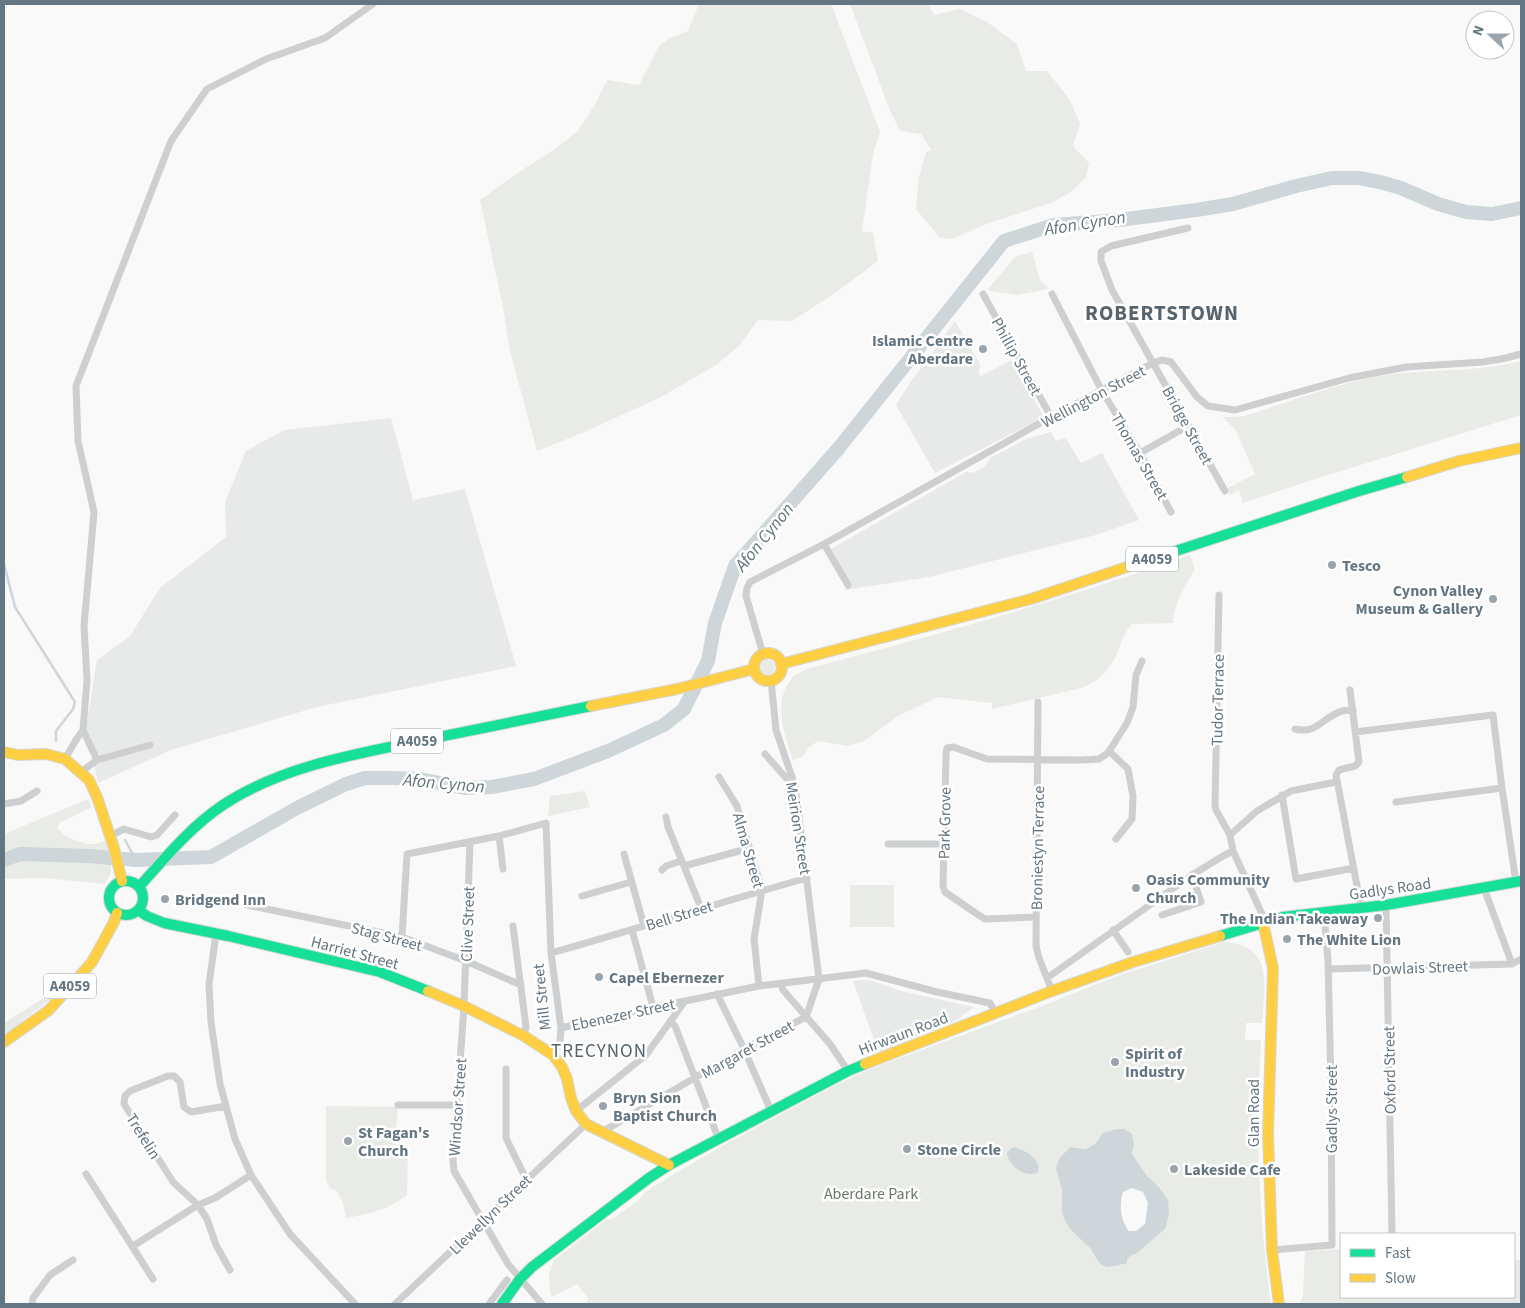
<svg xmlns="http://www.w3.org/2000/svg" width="1525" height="1308" viewBox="0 0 1525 1308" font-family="'Source Sans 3',sans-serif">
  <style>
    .built { fill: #e8e9e9 }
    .green { fill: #e8ebe6; fill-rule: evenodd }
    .water { fill: #ced6d9; fill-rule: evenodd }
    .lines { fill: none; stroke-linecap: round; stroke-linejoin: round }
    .stream { stroke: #ced6d9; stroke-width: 2.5 }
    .river { stroke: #ced6d9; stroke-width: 14 }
    .fast-casing { stroke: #d5d6d7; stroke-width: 12 }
    .slow-casing { stroke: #d5d6d7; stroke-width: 12 }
    .street { stroke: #cecfd0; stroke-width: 7 }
    .fast { stroke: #16e098; stroke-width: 10 }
    .slow { stroke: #ffcf43; stroke-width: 10 }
    .poi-dot { fill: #99a4ac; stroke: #fff; stroke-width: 2 }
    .labels { text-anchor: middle; stroke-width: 5; stroke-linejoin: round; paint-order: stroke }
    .shield { fill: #fff; stroke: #939fa8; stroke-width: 1 }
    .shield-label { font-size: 15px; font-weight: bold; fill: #657683 }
    .poi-label { font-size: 16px; font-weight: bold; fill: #657683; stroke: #fff; text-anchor: start }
    .street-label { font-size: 16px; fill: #657683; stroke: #fff }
    .park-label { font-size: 16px; fill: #687a64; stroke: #fff }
    .water-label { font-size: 18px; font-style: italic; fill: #60757c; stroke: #fff }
    .quarter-label { font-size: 19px; letter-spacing: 1px; fill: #57646e; stroke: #fff }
    .district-label { font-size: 21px; font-weight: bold; letter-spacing: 1px; fill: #57646e; stroke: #fff }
  </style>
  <rect width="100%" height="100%" fill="#f9f9f9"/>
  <path class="built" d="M955,321L981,366L978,372L981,376L1012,360L1044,417L935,473L896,405L911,381L931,355Z
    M391,418L413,500L465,489L516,666L317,707L171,750L98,783L86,729L97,660L130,636L160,588L226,537L225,502L246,451L284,430Z
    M1051,432L1056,441L1066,438L1080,462H1083L1102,453L1139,520L1096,535L929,577L845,590V589L850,582L831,549L966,472L972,473L984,467L990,458L1026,439Z
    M862,980L873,981L901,991L974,1007L957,1020L879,1053L853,981Z
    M1514,1260H1521V1304H1378L1379,1297H1514Z"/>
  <path class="green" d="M699,4H831L880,132L873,154L862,231L873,233L878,261L835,293L792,321L758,320L739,346L716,365L659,398L582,433L537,451L510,351L503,307L480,200L516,174L555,149L578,131L596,103L607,80L639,85L659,46L670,38L688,31Z
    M850,4H928L934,15L960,9L987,22L1017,44L1026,71H1047L1070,100L1080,124L1073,146L1089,163L1086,177L1071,192L1051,203L986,224L952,239L940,238L916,209L919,177L926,152L931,150L921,134L900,131L889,108Z
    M1032,252L1040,280L1047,286V289L1018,295L990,291L988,289L1016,256Z
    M1521,361V415L1309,481L1243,503L1239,490L1230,495L1228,488L1255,474L1235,429L1223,417H1233L1244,416C1289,402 1334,384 1380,376C1427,368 1475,373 1521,361Z
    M1190,555L1195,569C1185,586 1174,603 1173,623L1132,624C1123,634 1121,644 1116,656C1108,672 1097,682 1081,688L992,709V703L938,697L898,716L864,741L848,746L818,741L808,748L803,757L793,760C784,735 772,700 793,677C797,673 805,671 810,668C938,635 1066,599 1190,555Z
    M759 667a8 8 0 1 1 16 0a8 8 0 1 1-16 0Z
    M585,791L590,807L548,816L550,796Z
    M88,799L92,807L60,823L57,827C63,837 83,845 95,844C99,843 103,841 107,840L111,861V874L105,884L44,878L4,879V834Z
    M850,885H894V927H850Z
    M1224,942C1275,945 1264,987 1262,1023H1246L1245,1040H1261C1255,1128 1259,1217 1271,1304H585L589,1299L577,1284L552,1297L550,1293L549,1274L554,1260L606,1220L614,1218L640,1199L644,1193L659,1183L724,1145L834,1086L870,1069L1042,1006L1120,975ZM1103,1133L1134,1145L1132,1154L1147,1176L1158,1186L1165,1229L1136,1254H1133L1115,1266L1107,1267L1100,1264L1090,1248L1074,1233L1062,1213V1189L1059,1159L1070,1147C1089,1150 1092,1149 1103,1133Z
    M71,975L51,999L4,1035V1023L45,997Z
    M326,1106L398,1107L395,1148H408L407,1195C387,1210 370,1214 346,1218L343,1203L337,1191L330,1188L326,1181Z
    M1341,1249V1297H1379L1378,1304H1300L1303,1295L1305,1251Z"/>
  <path class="water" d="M1117,1129H1124L1132,1134L1134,1145L1132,1154L1147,1176L1158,1186L1168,1200L1169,1215L1165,1229L1136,1254H1133L1127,1259V1263L1115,1266L1107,1267L1100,1264L1090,1248L1074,1233L1066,1223L1062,1213V1189L1056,1169L1059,1159L1070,1147L1086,1149L1095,1144L1103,1133ZM1132,1188L1143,1192L1148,1203L1145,1224L1136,1231H1129C1120,1220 1119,1205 1123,1192Z
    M1015,1147C1025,1151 1042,1158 1038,1172C1026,1179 1008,1166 1007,1153L1011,1148Z"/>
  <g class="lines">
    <path class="stream" d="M4,564L15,607L75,702L73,709L56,731V741
      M125,840L136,860"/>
    <path class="river" d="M4,860L20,854L89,856L136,860L211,857L297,808L346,784L365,778H392L420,779L465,788L492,787L534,779L608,751L664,725L684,709L708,661L715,623L735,566L838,449L1004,241L1054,225L1119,220L1196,210L1233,204L1296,186L1332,178H1359L1380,182L1401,188L1438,204L1466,212L1492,214L1521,208"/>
    <defs>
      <path id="fast" d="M1142,562L1359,491L1407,477
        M109 898a17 17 0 1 1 34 0a17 17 0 1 1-34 0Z
        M139,887C165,858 190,827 223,805C282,766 356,754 424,740C480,729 536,717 591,706
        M138,910L147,916L164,923L228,936L380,972L428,991
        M1220,936L1283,917L1386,905L1521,881
        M502,1304L520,1279L532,1267L649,1178L669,1165L848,1071L865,1064"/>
      <path id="slow" d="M1407,477L1459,461L1521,448
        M754 667a14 14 0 1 1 28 0a14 14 0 1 1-28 0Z
        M781,664L1031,599L1142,562
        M591,706L677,689L754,669
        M4,752L18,755L46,754L65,759L89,780L97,797L114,848L122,881
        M1263,923L1273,968L1268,1134L1272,1250L1279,1304
        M428,991L464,1006L524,1036L553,1055L562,1067L567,1079L571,1098L576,1111L586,1124L669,1165
        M4,1042L49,1010L92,962L114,922L117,913
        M865,1064L1052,991L1133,962L1220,936"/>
    </defs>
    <use href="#fast" class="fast-casing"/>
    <use href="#slow" class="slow-casing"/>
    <path class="street" d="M1188,228L1111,246L1101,252V261L1112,290L1225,491
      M983,294L1051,417
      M1052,294L1102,391L1140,453L1171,512
      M1140,453L1188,426
      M824,544L848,585
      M1219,595L1215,805L1216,810L1230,835L1233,851L1262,914L1263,923
      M763,654L746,596L747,588L750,582L824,544L1051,417L1153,363L1162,360L1171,362L1197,397L1208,406L1235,410L1349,378L1406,367L1483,362L1506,358L1521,354
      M1350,690L1359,762L1355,766L1339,770L1336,775L1361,907
      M1038,702L1036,946L1039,958L1052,991
      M1295,729C1315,734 1320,721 1337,713C1342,710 1347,710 1353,710
      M1355,732L1493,715L1502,788L1516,882
      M1109,751L1128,769L1133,796L1132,819L1116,839
      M765,754L786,778L792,776
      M65,759L76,740L83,730L87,680L84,626L94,512L78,441L76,386L171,141L207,89L266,59L325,38L373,4
      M97,760L150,745
      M81,772L97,760L83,730
      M719,777L737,806L762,890L754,939L759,986
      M1282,795L1296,879L1354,868
      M1396,802L1502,788
      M4,804L21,801L37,791
      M666,817L668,827L701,908
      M1230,835L1257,811L1291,791L1336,782
      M110,836L124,829L151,837L157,835L175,815
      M499,836L503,869
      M470,842L464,1006L453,1161L454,1171L508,1264L542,1304
      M888,844H944
      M624,854L644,926
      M684,866L750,848
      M662,870L666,866L681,861
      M1484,888L1512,964
      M582,896L631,882
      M247,905L402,937L466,961L521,985
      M1386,905L1392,1234
      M1162,915L1201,902L1192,875
      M1036,917L985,919L977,914L945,892L943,886L946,754L947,748L953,747L987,759L1082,760L1099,759L1108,753L1127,723L1133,707L1136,675L1142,661
      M513,926L526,1027L524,1036
      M632,930L653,1007
      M1113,930L1128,952
      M216,934L209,984L211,1022L220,1084L235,1139L251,1175L290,1234L355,1304
      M402,937L407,854L499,836L546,823L551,953L561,1028L560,1042L553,1055
      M551,953C636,929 721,902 807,878
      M1329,969L1512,964L1521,959
      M1047,978L1192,875L1223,856L1233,851
      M781,984L783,990L830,1044L848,1071
      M717,994L744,1049L771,1111
      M670,1021L675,1026L719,1140
      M561,1028L653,1007L685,1001
      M506,1069V1138L526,1179
      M398,1105H456
      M226,1106L191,1112L184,1107L180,1082L174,1076H168L130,1091L125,1096L124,1104L173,1182L198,1205L207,1219L216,1245L230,1270
      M576,1111L646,1055L685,1001L759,986L866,973L937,992L990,1003L996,1014
      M602,1132L744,1049L806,1017L819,979L795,786L776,730L771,680
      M86,1174L153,1279
      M133,1246L198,1205L215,1198L251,1175
      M1272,1250L1332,1245L1331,1084L1328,961L1324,912
      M32,1304L33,1298L50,1275L73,1260
      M395,1304L586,1124
      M489,1304L507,1280"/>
    <use href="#fast" class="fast"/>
    <use href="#slow" class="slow"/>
  </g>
  <g class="poi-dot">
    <circle cx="983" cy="349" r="5"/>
    <circle cx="1332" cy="565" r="5"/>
    <circle cx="1493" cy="599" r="5"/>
    <circle cx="1136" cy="888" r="5"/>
    <circle cx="165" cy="899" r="5"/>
    <circle cx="1378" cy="918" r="5"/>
    <circle cx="1287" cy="939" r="5"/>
    <circle cx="599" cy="977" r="5"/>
    <circle cx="1115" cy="1062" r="5"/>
    <circle cx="603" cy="1106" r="5"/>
    <circle cx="348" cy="1141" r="5"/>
    <circle cx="907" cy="1149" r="5"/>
    <circle cx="1174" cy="1169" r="5"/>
  </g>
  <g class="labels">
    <g class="shield">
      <rect x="1126" y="546.5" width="52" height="25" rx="4"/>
      <rect x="391" y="728.5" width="52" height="25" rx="4"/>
      <rect x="44" y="973.5" width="52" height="25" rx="4"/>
    </g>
    <g class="shield-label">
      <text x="1152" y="564">A4059</text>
      <text x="417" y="746">A4059</text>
      <text x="70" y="991">A4059</text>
    </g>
    <g class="poi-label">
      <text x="973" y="346" text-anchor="end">Islamic Centre<tspan x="973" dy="18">Aberdare</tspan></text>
      <text x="1342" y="571">Tesco</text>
      <text x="1483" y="596" text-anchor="end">Cynon Valley<tspan x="1483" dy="18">Museum &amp; Gallery</tspan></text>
      <text x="1146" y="885">Oasis Community<tspan x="1146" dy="18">Church</tspan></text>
      <text x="175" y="905">Bridgend Inn</text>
      <text x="1368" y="924" text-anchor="end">The Indian Takeaway</text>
      <text x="1297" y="945">The White Lion</text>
      <text x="609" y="983">Capel Ebernezer</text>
      <text x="1125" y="1059">Spirit of<tspan x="1125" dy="18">Industry</tspan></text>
      <text x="613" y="1103">Bryn Sion<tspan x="613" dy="18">Baptist Church</tspan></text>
      <text x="358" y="1138">St Fagan's<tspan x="358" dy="18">Church</tspan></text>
      <text x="917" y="1155">Stone Circle</text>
      <text x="1184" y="1175">Lakeside Cafe</text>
    </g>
    <g class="street-label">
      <text transform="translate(1017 356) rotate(61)" y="6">Phillip Street</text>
      <text transform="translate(1093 396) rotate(-28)" y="6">Wellington Street</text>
      <text transform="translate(1188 425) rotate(61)" y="6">Bridge Street</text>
      <text transform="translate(1140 456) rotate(60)" y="6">Thomas Street</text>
      <text transform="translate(1217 700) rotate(-89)" y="6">Tudor Terrace</text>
      <text transform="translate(944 823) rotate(-89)" y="6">Park Grove</text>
      <text transform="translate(799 828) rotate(81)" y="6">Meirion Street</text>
      <text transform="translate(1037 848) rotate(-89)" y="6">Broniestyn Terrace</text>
      <text transform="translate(749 850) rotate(74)" y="6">Alma Street</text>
      <text transform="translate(1390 888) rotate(-8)" y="6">Gadlys Road</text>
      <text transform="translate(679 915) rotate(-17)" y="6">Bell Street</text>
      <text transform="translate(467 924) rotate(-88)" y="6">Clive Street</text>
      <text transform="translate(387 936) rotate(15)" y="6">Stag Street</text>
      <text transform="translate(355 952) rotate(15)" y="6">Harriet Street</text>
      <text transform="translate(1420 967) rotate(-2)" y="6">Dowlais Street</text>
      <text transform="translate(541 997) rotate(-96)" y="6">Mill Street</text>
      <text transform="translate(623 1014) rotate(-12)" y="6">Ebenezer Street</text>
      <text transform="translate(903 1033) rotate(-21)" y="6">Hirwaun Road</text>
      <text transform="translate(747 1049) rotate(-29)" y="6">Margaret Street</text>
      <text transform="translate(1389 1070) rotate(-91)" y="6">Oxford Street</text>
      <text transform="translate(457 1107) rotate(-86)" y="6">Windsor Street</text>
      <text transform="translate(1331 1109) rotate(-90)" y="6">Gadlys Street</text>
      <text transform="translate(1253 1113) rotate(-90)" y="6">Glan Road</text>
      <text transform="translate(144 1136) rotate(58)" y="6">Trefelin</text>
      <text transform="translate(490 1214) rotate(-44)" y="6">Llewellyn Street</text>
    </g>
    <g class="park-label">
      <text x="871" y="1199">Aberdare Park</text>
    </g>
    <g class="water-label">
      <text transform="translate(1085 223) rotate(-9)" y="6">Afon Cynon</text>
      <text transform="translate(764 537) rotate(-51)" y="6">Afon Cynon</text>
      <text transform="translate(444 783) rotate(5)" y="6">Afon Cynon</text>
    </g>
    <g class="quarter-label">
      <text x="599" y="1057">TRECYNON</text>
    </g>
    <g class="district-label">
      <text x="1162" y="320">ROBERTSTOWN</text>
    </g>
  </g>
  <rect width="1525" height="1308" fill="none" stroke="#657683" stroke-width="10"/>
  <rect x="1340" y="1233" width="175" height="65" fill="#ffffff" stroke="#c1c8cd"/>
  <rect x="1350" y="1249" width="25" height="8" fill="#16e098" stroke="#c1c8cd"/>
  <text x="1385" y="1258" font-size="15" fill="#657683">Fast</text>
  <rect x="1350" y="1274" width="25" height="8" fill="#ffcf43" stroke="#c1c8cd"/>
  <text x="1385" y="1283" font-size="15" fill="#657683">Slow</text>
  <g transform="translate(1490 35) rotate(291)"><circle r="24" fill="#ffffff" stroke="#c1c8cd"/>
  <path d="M0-4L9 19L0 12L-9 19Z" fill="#99a4ac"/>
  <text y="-8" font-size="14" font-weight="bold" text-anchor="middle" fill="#657683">N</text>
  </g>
</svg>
